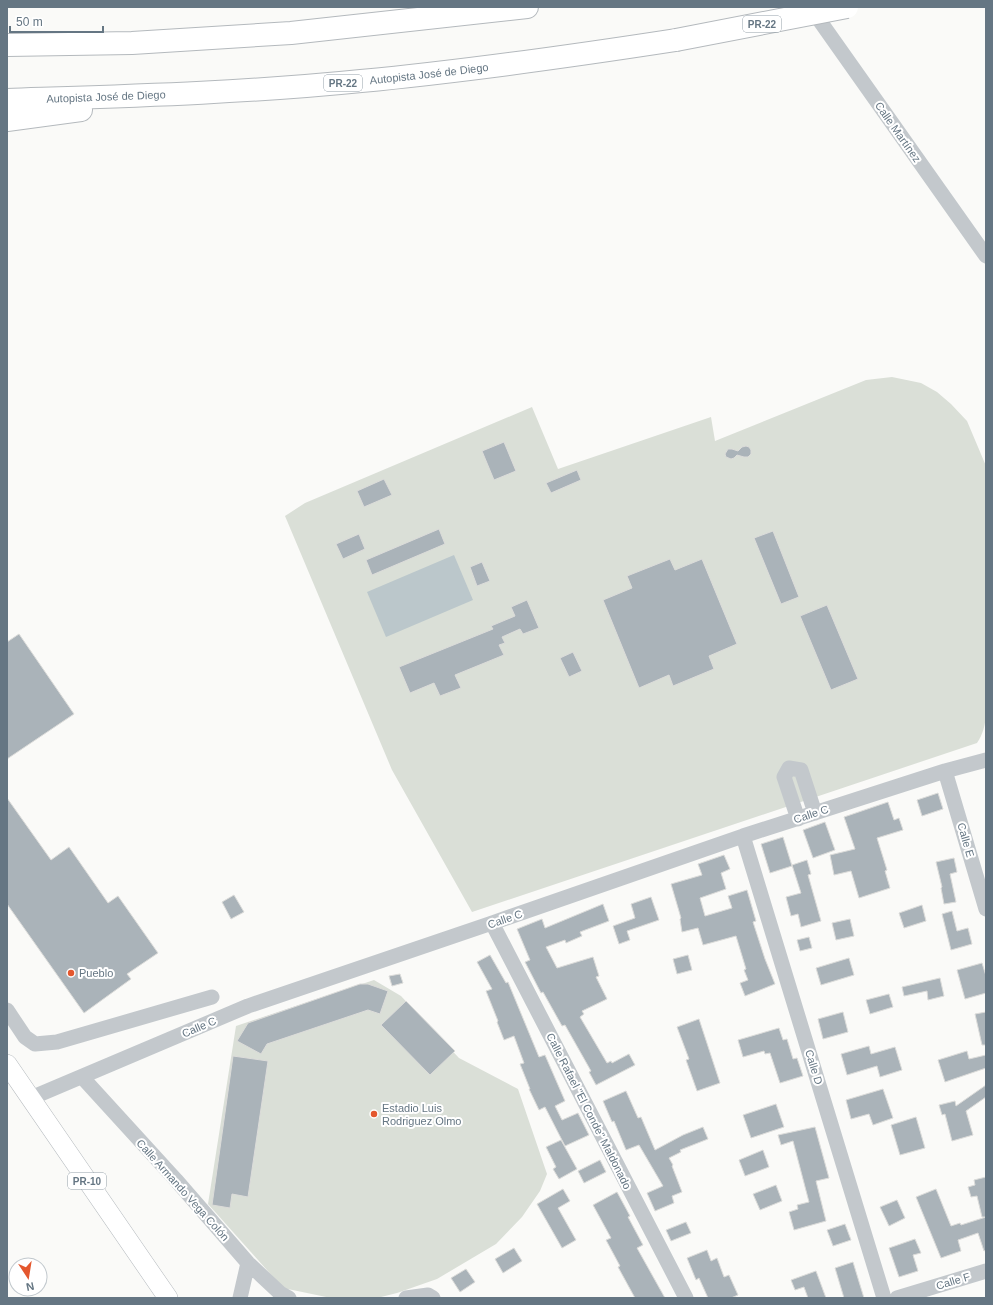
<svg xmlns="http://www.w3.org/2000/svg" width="993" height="1305" viewBox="0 0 993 1305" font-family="Arial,sans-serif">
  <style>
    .green { fill: #dadfd7 }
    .water { fill: #bbc7cb }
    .building { fill: #aab3b9; stroke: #dcdcda }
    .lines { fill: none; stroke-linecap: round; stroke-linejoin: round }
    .major-casing { stroke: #b5babe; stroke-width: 20 }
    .highway-casing { stroke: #b4b9bd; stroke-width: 24 }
    .minor { stroke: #c3c8cc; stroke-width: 15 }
    .major { stroke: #fff; stroke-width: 19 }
    .highway { stroke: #fff; stroke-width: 22 }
    .highway-bridge-casing { stroke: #b4b9bd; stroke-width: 24; stroke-linecap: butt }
    .highway-bridge { stroke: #fff; stroke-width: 22 }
    .poi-dot { fill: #e4572e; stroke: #fff; stroke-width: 1.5 }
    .labels { text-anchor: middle; stroke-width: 4; stroke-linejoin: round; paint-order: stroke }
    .shield { fill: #fff; stroke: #939fa8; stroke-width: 1 }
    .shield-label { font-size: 10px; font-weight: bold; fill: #657683 }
    .street-label { font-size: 11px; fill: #657683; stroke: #fff }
    .poi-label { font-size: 11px; fill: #657683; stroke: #fff; text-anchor: start }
  </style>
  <rect width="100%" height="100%" fill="#fafaf8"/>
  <path class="green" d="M892,377L921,383L937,392L951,404L967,421L986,466V715C985,726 983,734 977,743L472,912L392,770L285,516L305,503L532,407L558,469L711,417L715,441L866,380Z
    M374,980L401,996L459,1058L518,1089L547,1174L540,1191L522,1217L496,1244L437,1279L397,1293L377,1298H331L283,1288L208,1204L236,1026Z"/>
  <path class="water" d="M454,555L473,600L386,637L367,592Z"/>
  <path class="building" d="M504,442L516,471L494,480L482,451Z
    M746,446L749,447L751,450V454L748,457H744L737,455L734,458L731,459L726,457L725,454L728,449H732L738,451L742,447Z
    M577,470L581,480L551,493L546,483Z
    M384,479L392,495L364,507L357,491Z
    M439,529L445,544L372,575L366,560Z
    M773,531L799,597L781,604L754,538Z
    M359,534L365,549L343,559L336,544Z
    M670,559L675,570L702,559L737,644L709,656L714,669L673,686L669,675L639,688L603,600L632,588L627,576Z
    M482,562L490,581L477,586L470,567Z
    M527,600L539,628L523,634L520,629L502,637L505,643L499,645L504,655L455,675L461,688L440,696L434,683L410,693L399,667L493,629L491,626L515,616L511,607Z
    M827,605L858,679L831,690L800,616Z
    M19,634L74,714L7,759V642Z
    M573,652L582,671L569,677L560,658Z
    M938,793L943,809L922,816L917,800Z
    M7,798L51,860L69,847L108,903L118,896L158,953L127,974L131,979L84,1013L7,904Z
    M888,802L894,820L899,818L903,830L877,838L887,870L885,871L890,888L859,898L851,871L834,875L830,855L855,849L844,817Z
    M825,822L835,850L813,858L803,830Z
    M783,837L792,866L770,873L761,844Z
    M724,855L730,869L721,873L726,889L700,898L705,916L732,908L728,896L747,890L756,921L753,922L765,959L775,984L745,996L740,983L748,980L744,970L746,969L736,936L703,945L698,928L682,932L680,919L681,918L671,884L702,875L698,864Z
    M954,858L957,872L950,874L956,902L944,904L941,888L942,887L936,862Z
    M807,860L811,874L808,875L821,921L801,927L798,914L791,916L786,897L801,893L792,865Z
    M234,895L244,912L231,919L222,902Z
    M651,897L659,920L627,931L630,940L619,944L613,926L635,918L631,904Z
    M603,904L609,921L580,932L582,936L566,943L565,940L546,947L557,968L593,957L599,976L596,977L607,999L582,1011L584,1014L580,1017L607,1063L611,1061L612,1063L629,1054L635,1065L596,1085L589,1072L591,1071L565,1025L562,1026L543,992L541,993L525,962L530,960L517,929L542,919L545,928Z
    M922,905L926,921L904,928L899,913Z
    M952,911L957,931L968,928L972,944L951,950L942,914Z
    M850,919L854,936L836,940L832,923Z
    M809,937L812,948L800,951L797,940Z
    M490,955L506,983L508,982L539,1057L545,1055L565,1101L555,1106L562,1120L578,1113L589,1135L565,1146L545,1107L539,1110L529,1089H530L520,1064L524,1063L514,1036L504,1040L497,1022L498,1021L486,991L492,989L477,962Z
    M688,955L692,970L677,974L673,959Z
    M849,958L854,975L821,985L816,968Z
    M982,963L986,976V993L965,999L957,970Z
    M400,974L403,983L392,986L389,976Z
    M940,978L944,996L928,1000L927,991L904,996L902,987Z
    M360,984H368L388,991L380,1014L368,1010L267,1044L261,1054L237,1041L248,1023Z
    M889,994L893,1007L870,1014L866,1000Z
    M406,1001L455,1051L430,1075L381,1025Z
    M843,1012L848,1032L823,1039L818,1019Z
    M986,1012V1045H982L975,1014Z
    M699,1019L720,1083L697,1091L686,1060L689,1059L677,1027Z
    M779,1028L783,1040L787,1039L793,1059L797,1058L803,1076L780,1083L770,1053L765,1054L764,1051L743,1057L738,1040Z
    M869,1046L871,1054L895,1047L902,1070L880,1077L877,1066L847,1075L841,1054Z
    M967,1051L969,1059L986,1055V1068L945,1082L938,1060Z
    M233,1056L268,1061L248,1197L232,1194L230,1208L212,1205Z
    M986,1085V1097L966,1111L973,1135L952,1141L945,1114L942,1115L939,1105L955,1101L956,1106Z
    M883,1089L893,1118L873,1125L869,1114L851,1119L846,1100Z
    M626,1091L638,1118L641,1117L655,1150L683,1135L703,1127L708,1139L680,1150L681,1152L669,1158L673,1165L672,1166L682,1192L672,1196L674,1203L655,1211L647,1193L663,1186L639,1145L626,1150L614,1121L612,1122L603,1101Z
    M776,1104L784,1127L751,1138L743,1115Z
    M916,1117L925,1148L900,1155L891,1125Z
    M815,1127L829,1178L816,1181L826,1221L794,1230L789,1212L798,1209L797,1205L809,1202L793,1141L781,1145L778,1135Z
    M561,1140L577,1169L559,1179L553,1169L556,1167L546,1147Z
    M763,1150L769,1167L745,1176L739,1160Z
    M600,1160L606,1172L584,1183L578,1171Z
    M986,1177V1217H982L977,1196L971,1197L968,1187L975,1185L974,1180Z
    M776,1185L782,1201L760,1210L753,1194Z
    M563,1189L570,1201L558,1208L576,1240L562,1248L537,1204Z
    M936,1189L951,1226L960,1223L961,1225L986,1217V1250L984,1251L978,1233L958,1240L961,1251L941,1258L916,1197Z
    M617,1192L630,1216L628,1217L643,1245L637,1248L665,1298H635L618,1267L620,1266L606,1240L611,1238L593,1205Z
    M897,1200L905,1218L889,1226L880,1207Z
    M686,1222L691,1233L671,1241L666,1230Z
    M845,1224L851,1240L833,1246L827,1230Z
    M915,1239L921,1253L913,1255L918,1271L899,1277L889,1248Z
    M514,1248L522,1261L503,1273L495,1259Z
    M707,1250L711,1261L717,1258L724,1277L729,1275L738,1295L731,1298H708L699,1278L696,1280L687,1258Z
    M853,1262L864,1298H844L835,1268Z
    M466,1269L475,1282L460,1292L451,1278Z
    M816,1271L826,1298H808L804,1287L795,1290L791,1280Z"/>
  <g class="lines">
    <defs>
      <path id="major" d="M7,1064L168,1298"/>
      <g id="highway">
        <path d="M7,45L132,43L291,33L527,7"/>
        <path id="s1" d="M7,100C125,96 243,93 361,81C467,71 572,56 676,40"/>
        <path d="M7,120L81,110"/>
      </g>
    </defs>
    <use href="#major" class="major-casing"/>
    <use href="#highway" class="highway-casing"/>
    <path class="minor" d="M810,7L986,256
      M945,771L986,909
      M798,819L784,777L789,768L801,770L815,813
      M743,836L884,1298
      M492,923L686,1298
      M7,1010L25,1037L35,1044L57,1042L212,997
      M82,1077L176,1180L248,1263L280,1293L289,1298
      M31,1098L248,1006L492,923L743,836L945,771L986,760
      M240,1298L248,1263
      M406,1298L428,1295L433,1298
      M897,1298L986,1271"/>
    <use href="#major" class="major"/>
    <use href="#highway" class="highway"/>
    <defs>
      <path id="highway-bridge" d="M676,40L847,7"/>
    </defs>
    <use href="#highway-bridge" class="highway-bridge-casing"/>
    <use href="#highway-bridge" class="highway-bridge"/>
  </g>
  <g class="poi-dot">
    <circle cx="71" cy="973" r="4"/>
    <circle cx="374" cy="1114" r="4"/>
  </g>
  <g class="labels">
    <g class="shield">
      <rect x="743" y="16" width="38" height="16" rx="3"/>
      <rect x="324" y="75" width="38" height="16" rx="3"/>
      <rect x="68" y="1173" width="38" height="16" rx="3"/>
    </g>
    <g class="shield-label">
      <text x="762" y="28">PR-22</text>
      <text x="343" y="87">PR-22</text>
      <text x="87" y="1185">PR-10</text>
    </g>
    <g class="street-label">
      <text dy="4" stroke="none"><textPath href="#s1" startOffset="423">Autopista José de Diego</textPath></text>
      <text dy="4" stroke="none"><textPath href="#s1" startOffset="99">Autopista José de Diego</textPath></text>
      <text transform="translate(898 132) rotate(55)" y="4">Calle Martínez</text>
      <text transform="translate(811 814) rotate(-18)" y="4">Calle C</text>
      <text transform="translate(966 840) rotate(74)" y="4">Calle E</text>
      <text transform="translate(505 919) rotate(-19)" y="4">Calle C</text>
      <text transform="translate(199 1027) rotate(-23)" y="4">Calle C</text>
      <text transform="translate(814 1067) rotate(73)" y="4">Calle D</text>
      <text transform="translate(589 1111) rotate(63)" y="4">Calle Rafael "El Conde" Maldonado</text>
      <text transform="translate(183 1190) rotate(48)" y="4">Calle Armando Vega Colón</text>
      <text transform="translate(953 1281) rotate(-17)" y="4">Calle F</text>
    </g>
    <g class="poi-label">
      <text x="79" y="977">Pueblo</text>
      <text x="382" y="1112">Estadio Luis<tspan x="382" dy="13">Rodriguez Olmo</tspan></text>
    </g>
  </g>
  <rect width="993" height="1305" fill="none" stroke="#657683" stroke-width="16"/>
  <g transform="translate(28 1277) rotate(168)"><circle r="19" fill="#ffffff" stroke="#c1c8cd"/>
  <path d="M0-3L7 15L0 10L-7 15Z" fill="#e4572e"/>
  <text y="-6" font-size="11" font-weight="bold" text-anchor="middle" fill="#657683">N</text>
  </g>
  <path d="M10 26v6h93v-6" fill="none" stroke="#657683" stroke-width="2"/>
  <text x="16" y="26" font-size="12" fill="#657683" stroke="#ffffff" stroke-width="3" paint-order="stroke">50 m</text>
</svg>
